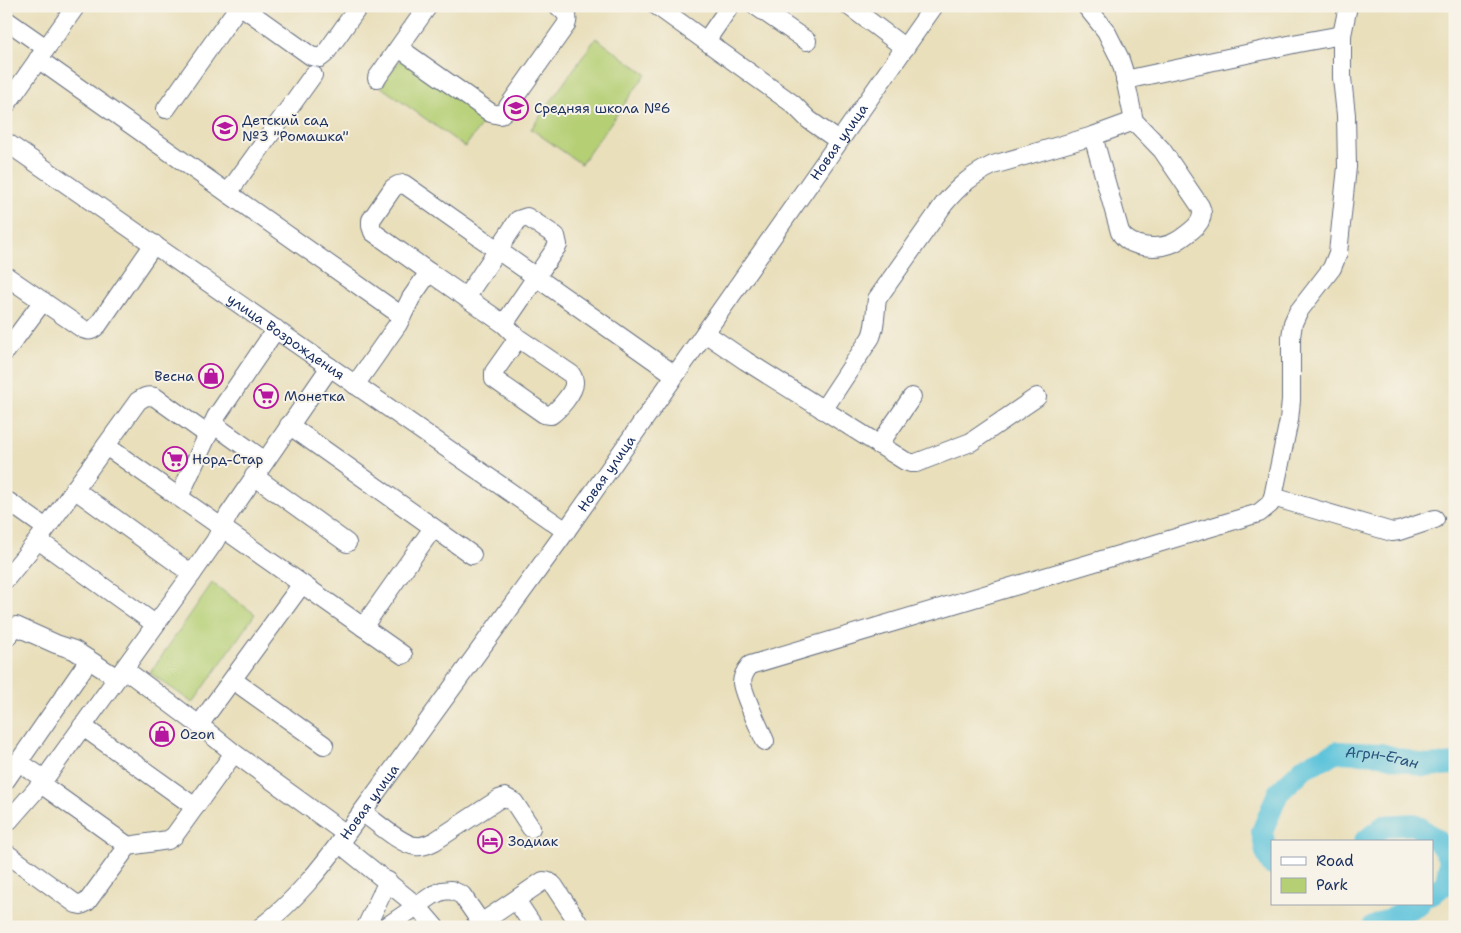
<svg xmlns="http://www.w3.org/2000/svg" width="1461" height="933" viewBox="0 0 1461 933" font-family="'Shantell Sans',sans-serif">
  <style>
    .green { fill: #b5cf74; stroke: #687f69 }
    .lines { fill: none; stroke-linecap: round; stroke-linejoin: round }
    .river { stroke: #5cc3da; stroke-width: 22 }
    .minor-casing { stroke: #636d7f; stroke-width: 20 }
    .minor { stroke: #fff; stroke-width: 18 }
    .labels { text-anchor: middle; stroke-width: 4; stroke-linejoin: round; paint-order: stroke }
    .poi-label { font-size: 14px; fill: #1b2f5e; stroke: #f7f3e8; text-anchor: start }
    .street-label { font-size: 14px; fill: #1b2f5e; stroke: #f7f3e8 }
    .water-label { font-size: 15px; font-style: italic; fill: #2b547d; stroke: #f7f3e8 }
  </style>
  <rect width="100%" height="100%" fill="#f7f3e8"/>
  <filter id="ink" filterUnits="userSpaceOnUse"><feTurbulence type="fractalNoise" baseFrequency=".02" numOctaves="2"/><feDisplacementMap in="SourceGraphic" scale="10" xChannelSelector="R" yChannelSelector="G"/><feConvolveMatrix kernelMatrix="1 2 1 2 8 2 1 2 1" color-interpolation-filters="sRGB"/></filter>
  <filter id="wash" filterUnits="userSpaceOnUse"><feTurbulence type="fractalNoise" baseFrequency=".0096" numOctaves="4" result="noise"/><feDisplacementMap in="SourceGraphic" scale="20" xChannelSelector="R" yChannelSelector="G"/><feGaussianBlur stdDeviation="1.12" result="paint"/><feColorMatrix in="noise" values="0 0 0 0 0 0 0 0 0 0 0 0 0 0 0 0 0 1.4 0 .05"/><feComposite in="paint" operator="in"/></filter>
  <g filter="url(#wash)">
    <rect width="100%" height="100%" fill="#e9dfbb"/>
    <path class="green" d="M596,38L646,74L581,164L531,129Z
      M403,55L488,116L465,147L381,87Z
      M212,583L255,614L193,703L150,673Z"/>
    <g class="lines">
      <g class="river">
        <path d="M1364,842L1384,826L1414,824L1437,840L1450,859L1446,883L1432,894"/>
        <path id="s1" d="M1272,865L1266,852L1262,832L1278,793L1305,767L1338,752L1380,754L1426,766L1455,764"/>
        <path d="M1373,927L1419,904"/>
      </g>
    </g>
  </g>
  <g filter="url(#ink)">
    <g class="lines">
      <defs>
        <g id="minor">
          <path d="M241,6L311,56L320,58L325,54L359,6"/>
          <path d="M657,6L793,104L809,120L839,141"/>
          <path d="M756,6L807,41"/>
          <path d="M849,6L905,48"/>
          <path d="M1086,6L1106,31L1119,57L1123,69L1134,121L1162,150L1200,206C1201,208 1202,211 1202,213C1202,220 1197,226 1192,230C1186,235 1180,240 1173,243C1157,250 1129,248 1120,232L1093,136"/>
          <path d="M6,20L46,48"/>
          <path d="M706,41L730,6"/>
          <path d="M399,48L491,113L500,115L505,111L566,25C570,16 565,12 558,6"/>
          <path d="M38,59L402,316"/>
          <path d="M377,78L428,6"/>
          <path d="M1125,80L1298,43L1342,35"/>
          <path d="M6,105L76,6"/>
          <path d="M166,109L239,6"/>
          <path id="s2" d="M6,142L566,531"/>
          <path d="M228,193L313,75"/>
          <path d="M429,272L504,324L518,338L571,374C573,377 574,379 574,382C575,392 558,410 551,415L544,414L494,379V372L518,338"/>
          <path d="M6,276L83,329C90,332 93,330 98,325L154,244"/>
          <path d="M466,297L518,220L527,217L556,236L558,245L504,324"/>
          <path d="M705,333L746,361L905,461L911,463H916L971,442L1037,397"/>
          <path d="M6,351L43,301"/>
          <path d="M355,385L398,324L411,298L429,272L373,232L371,226V220L393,188L398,185L404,184L675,375"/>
          <path d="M823,410L871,337C876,325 875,312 877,299L944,204C959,186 972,175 993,165L1093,136L1134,121"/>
          <path d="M213,424L265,461"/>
          <path d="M289,425L472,555"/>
          <path d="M879,445L912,397"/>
          <path d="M106,446L403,655"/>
          <path d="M254,476L347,543"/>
          <path d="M74,489L192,574"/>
          <path d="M179,497L216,417L276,329"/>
          <path d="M1273,497L1392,532L1399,531L1435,519"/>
          <path d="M9,502L46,528"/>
          <path d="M38,540L155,624"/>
          <path d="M6,579L38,540L138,401C144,397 147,395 155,397L208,435"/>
          <path d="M363,627L433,528"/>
          <path d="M6,638L16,626L18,627L56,644L74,650L117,678"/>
          <path d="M124,669L199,725L234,753L346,834"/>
          <path d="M233,680L324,745"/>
          <path d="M199,725L302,584"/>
          <path d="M82,726L195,807"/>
          <path d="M765,741C759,727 744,697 742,683C742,676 746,670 750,665L1259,513L1270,504L1273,497L1289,420L1291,400V337L1293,323L1298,312L1332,268L1338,253L1347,167L1346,115L1342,78V35L1348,6"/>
          <path d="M19,762L44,779"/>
          <path d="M6,780L89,660"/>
          <path d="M362,812C375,821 401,845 416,846C423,847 429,844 435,841L499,799L505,797L514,802L531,828"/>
          <path d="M6,824L41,784L192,574L215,541L229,514L330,367"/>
          <path d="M339,843L417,906L435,927"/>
          <path d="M128,846L168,840L174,836L234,753"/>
          <path d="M6,853L76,904L81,905L87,902L128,846L41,784"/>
          <path d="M516,900L534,927"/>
          <path d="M481,923L543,881C548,881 551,882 554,886L581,927"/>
          <path id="s3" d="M261,927C295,901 321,868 346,834L566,531L934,6"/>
          <path d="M366,927L388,881"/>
          <path d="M386,927L433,895L442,891L451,890L462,895L484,927"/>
        </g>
      </defs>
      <use href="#minor" class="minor-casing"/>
      <use href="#minor" class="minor"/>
    </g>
  </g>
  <defs>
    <symbol id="school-ring" viewBox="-11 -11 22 22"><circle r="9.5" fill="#f7f3e8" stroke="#b5179e" stroke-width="1.5"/><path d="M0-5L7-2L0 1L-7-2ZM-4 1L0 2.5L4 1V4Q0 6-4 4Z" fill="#b5179e"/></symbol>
    <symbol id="shop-ring" viewBox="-11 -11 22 22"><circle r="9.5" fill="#f7f3e8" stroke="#b5179e" stroke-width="1.5"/><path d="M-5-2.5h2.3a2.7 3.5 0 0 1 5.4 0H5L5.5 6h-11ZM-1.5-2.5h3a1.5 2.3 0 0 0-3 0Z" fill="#b5179e"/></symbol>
    <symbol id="supermarket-ring" viewBox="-11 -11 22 22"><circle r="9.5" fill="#f7f3e8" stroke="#b5179e" stroke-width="1.5"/><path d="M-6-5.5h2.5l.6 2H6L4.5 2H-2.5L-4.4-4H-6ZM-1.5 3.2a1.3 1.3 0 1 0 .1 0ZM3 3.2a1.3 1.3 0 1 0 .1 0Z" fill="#b5179e"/></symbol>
    <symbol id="hotel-ring" viewBox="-11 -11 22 22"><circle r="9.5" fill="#f7f3e8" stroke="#b5179e" stroke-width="1.5"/><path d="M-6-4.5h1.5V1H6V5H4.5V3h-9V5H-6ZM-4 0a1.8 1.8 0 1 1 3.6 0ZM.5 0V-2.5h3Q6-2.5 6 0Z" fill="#b5179e"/></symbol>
  </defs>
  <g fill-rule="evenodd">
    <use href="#school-ring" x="502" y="94" width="28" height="28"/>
    <use href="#school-ring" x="211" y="114" width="28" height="28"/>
    <use href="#shop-ring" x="197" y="362" width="28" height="28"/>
    <use href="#supermarket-ring" x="252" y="382" width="28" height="28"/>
    <use href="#supermarket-ring" x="161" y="445" width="28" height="28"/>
    <use href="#shop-ring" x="148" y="720" width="28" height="28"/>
    <use href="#hotel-ring" x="476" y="827" width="28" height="28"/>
  </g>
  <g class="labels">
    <g class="poi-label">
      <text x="534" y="113">Средняя школа №6</text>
      <text x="242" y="125">Детский сад<tspan x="242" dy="16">№3 "Ромашка"</tspan></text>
      <text x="194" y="381" text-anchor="end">Весна</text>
      <text x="284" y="401">Монетка</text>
      <text x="192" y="464">Норд-Стар</text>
      <text x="180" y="739">Ozon</text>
      <text x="508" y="846">Зодиак</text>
    </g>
    <g class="street-label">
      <text dy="5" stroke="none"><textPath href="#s3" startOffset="976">Новая улица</textPath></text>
      <text dy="5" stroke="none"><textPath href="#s2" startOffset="341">улица Возрождения</textPath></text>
      <text dy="5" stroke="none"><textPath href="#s3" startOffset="571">Новая улица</textPath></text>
      <text dy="5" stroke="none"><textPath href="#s3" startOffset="166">Новая улица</textPath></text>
    </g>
    <g class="water-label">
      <text dy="5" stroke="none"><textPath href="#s1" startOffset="195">Агрн-Еган</textPath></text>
    </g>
  </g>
  <rect width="1461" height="933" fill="none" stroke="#f7f3e8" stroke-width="25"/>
  <rect x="1271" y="840" width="162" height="65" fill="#f7f3e8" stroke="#9fa5b1"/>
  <rect x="1281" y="857" width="25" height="8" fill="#ffffff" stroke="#9fa5b1"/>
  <text x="1316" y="866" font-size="15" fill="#1b2f5e">Road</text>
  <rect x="1281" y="878" width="25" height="15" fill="#b5cf74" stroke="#9fa5b1"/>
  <text x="1316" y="890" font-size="15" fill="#1b2f5e">Park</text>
</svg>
